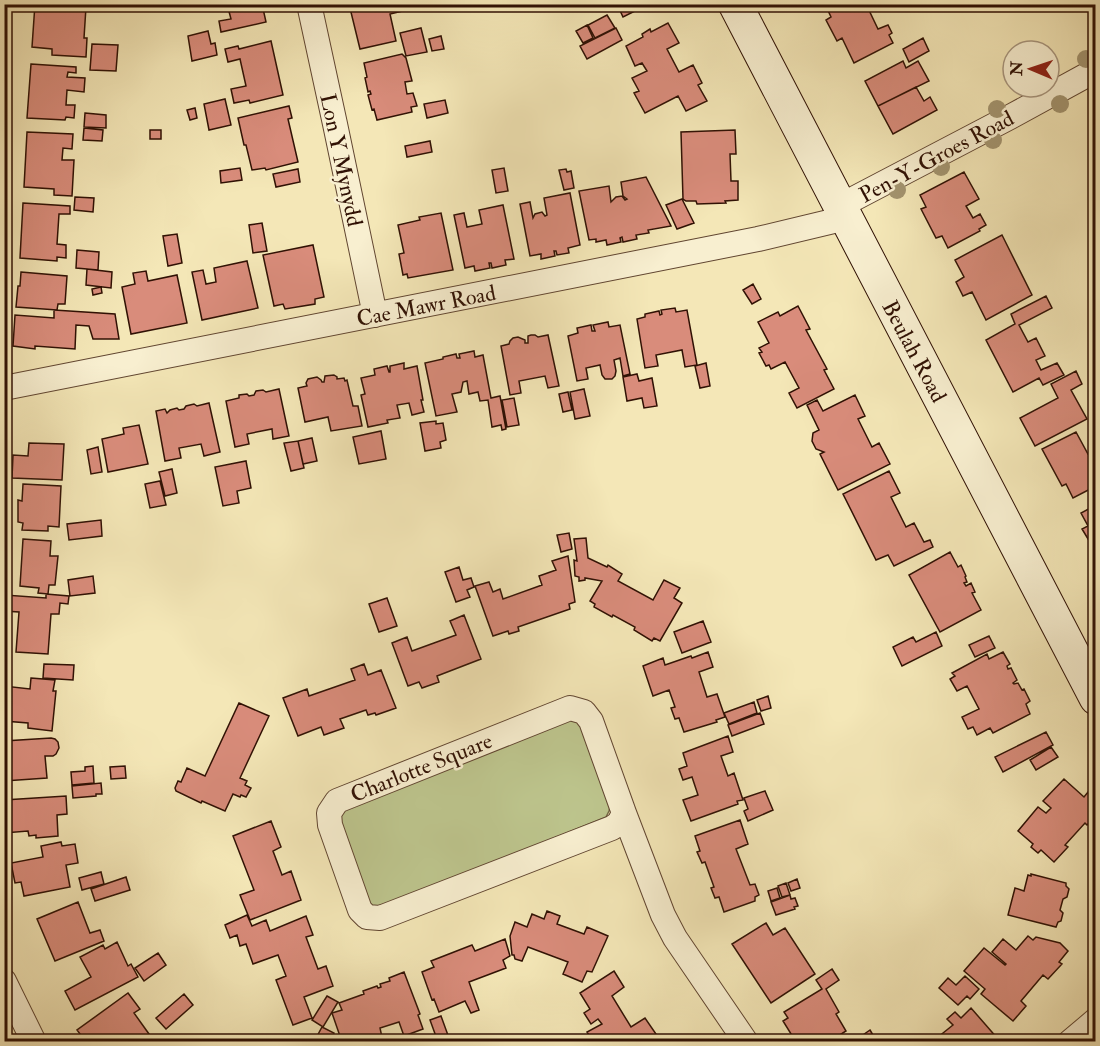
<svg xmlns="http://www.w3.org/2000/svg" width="1100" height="1046" viewBox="0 0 1100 1046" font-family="'IM FELL Double Pica',serif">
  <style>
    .green { fill: #bdc58d; stroke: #766b48; stroke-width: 1.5 }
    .building { fill: #d98c7b; stroke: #301104; stroke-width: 1.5 }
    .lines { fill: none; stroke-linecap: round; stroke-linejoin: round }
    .street-casing { stroke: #614631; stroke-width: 26 }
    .secondary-casing { stroke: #301104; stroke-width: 35 }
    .street { stroke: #f8efd0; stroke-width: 24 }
    .secondary { stroke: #f8efd0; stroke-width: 33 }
    .tree { fill: #a3946f }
    .labels { text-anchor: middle; stroke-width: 5; stroke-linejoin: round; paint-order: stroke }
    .street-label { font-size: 22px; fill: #301104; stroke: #f8efd0 }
  </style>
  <rect width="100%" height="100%" fill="#f4e7b7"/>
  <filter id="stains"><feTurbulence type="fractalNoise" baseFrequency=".00333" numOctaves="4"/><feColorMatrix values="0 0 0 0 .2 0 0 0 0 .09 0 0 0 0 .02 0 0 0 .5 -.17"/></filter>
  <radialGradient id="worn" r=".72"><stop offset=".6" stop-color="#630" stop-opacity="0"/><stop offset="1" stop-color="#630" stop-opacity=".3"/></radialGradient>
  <path class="green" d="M568,718L583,725L611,803L609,811L606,817L381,909L367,904L339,825L340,811Z"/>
  <path class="building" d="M35,4H72V6L86,7L84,38H87L86,57L52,55V49L32,47Z
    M227,4H262L266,22L221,32L219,21L231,19Z
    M349,4H402L403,11L390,14L396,41L360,49Z
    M617,4H649L623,17Z
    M825,4H866L878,29L888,25L892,33L889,35L893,43L854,63L842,38L837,41L826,20L831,17Z
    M607,15L615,28L595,38L588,25Z
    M668,23L679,43L667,49L679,72L693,65L702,83L698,85L707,101L686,111L678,96L645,113L634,93L639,91L632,78L647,71L642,63L635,66L626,46L643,37L642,34L650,29L651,32Z
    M587,25L593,38L583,43L576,31Z
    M421,28L427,52L406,56L400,33Z
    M616,28L622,40L587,59L580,46Z
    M208,31L211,44L215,43L217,55L192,61L188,36Z
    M441,36L444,49L432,51L429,39Z
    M923,38L929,51L909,62L903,49Z
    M271,41L283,95L250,103L249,100L234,103L231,89L246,86L240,59L228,62L225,49L238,46L239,49Z
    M92,44L118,45L116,71L90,70Z
    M402,54L406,58L412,81L405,82L407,94L413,93L417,106L411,107L412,112L377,120L374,109L372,110L368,95L371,94L370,91L368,92L365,78L367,77L364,63Z
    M903,61L906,68L918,61L929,81L878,106L865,81Z
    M31,64L76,67V73L68,72L67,77L85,78L84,92L67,90L66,105H75L74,118L66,117L65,120L27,118Z
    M916,87L924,101L930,97L937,110L893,134L878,106Z
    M225,99L231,125L209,130L204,104Z
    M445,100L448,113L427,118L424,104Z
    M289,106L292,118L288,119L298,162L266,170L265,168L252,170L246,145H244L238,118Z
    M195,108L197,118L190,120L187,110Z
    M85,113L106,115V128L84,127Z
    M84,128L103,130L102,141L83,140Z
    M150,130H161V139H150Z
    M735,130L736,154H730L731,181H738V200L725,201L726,203L697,204L696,201H686L683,199L681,132Z
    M27,132L73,134L72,149L63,148L62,160H74L72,196L54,195V189L24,187Z
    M430,141L432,152L407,157L405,146Z
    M240,168L242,180L221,183L220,171Z
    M504,168L508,191L496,193L492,170Z
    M298,169L300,182L276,187L273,174Z
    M566,169L567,172L571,171L574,188L564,190L559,170Z
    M964,172L979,199L966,206L973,218L980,214L986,225L979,229L980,231L948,248L942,236L936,238L921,209L926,207L920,195Z
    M646,177L671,226L648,230L649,233L636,235L637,239L623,242L622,237L620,238L621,242L607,245L606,240L596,242V239L589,240L579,191L609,186L611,202L616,197L622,196L625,200L627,199L623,196L621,182Z
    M570,193L580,245L568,248L569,253L557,255L556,251H554L555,256L541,259V254L530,256L520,204L530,202L533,218L535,214L542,212L545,216L547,215L544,198Z
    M75,197L94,198L93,212L74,210Z
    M682,199L694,223L677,229L666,205Z
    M23,203L70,206V214H59L57,244L66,245V258L57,257V261L20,258Z
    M503,205L514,259L505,260L506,265L492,268L491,263H489L490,268L475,271L474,266L465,268L454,215L464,213L467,227L482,224L479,210Z
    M441,213L453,270L408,278L407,274L403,275L399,254L404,253L398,225L420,220L419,217Z
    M262,223L267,251L253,253L249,225Z
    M177,234L182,263L168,266L163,236Z
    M1002,235L1032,295L986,320L972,292L963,296L956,282L964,277L955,260Z
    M313,245L324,297L315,299V304L285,309L283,304L274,306L263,255Z
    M77,250L99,252L98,270L76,268Z
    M247,261L258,308L202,320L192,272L203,270L206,284L216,282L214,268Z
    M87,269L112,272L111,288L86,285Z
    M146,271L148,281L177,275L187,323L131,334L122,287L135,284L133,273Z
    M21,272L67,276L65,304H58L57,310L16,307L18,286H20Z
    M753,284L761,299L752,304L743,290Z
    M101,287L102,293L93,295L92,289Z
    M1046,296L1052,308L1019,325L1028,342L1036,338L1045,356L1036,360L1041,370L1057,363L1064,375L1043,385L1039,378L1013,392L986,340L1015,324L1011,314Z
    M798,306L810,329L806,330L827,369L824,370L834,389L797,408L789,393L799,388L785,362L771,369L769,365L766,366L759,353L762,352L759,348L769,343L758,322L778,312L780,316Z
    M675,308L676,312L687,310L697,365L685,367L682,350L656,355L658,366L645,368L637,319L645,317V314L659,311L660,315L662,314L661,310Z
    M54,310L115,314L119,339H93L89,326L76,325L75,349L35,346V349L13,346L15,315L54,318Z
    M608,322L609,327L620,325L630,374L623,376L620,358L614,360L616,371L615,376L612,379H605L602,375L600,365L586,368L588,379L577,381L568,336L578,333L577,328L591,325L592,331H595L593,325Z
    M531,335H535L538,337L548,335L559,386L548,388L545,376L519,381L521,393L510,395L501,346L509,344L510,341L513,338L518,337L525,340V343H528V336Z
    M474,351L475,357L483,355L491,398L500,396L506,429L502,430L501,425L492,427L488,400L480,401L478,392L469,394L467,381L463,382L461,392L452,394L457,412L436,416L425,363L443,359V357L456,354L457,358H460L459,354Z
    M404,363V369L417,366L423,400H421L424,412L412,415L409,403L397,405L400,418L387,420L388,423L368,427L361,395L365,394L361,378L375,375L374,369L387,366L389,372H390V366Z
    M706,363L710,386L700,388L695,366Z
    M1076,371L1082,384L1071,390L1087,419L1035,446L1020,418L1058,398L1051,384Z
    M637,374L639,381L652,378L657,406L644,408L642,398L627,401L623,377Z
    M334,375L337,377V379L344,378L345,381L347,380L353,406H358L362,426L331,431L328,417L305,422L298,388L307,386L306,383L308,379L317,377L321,380L322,382H324L325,376Z
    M279,389L289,436L273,439L272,429L247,434L249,444L235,447L226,401L239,398V395L247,394L249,396L254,395L256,391L263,390L266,392Z
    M584,389L590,416L575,419L570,392Z
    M568,392L572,410L563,412L559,394Z
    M855,395L865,416L858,419L872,447L879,443L890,464L838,490L820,454L824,452L816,449L812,441L813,433L819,430L807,405L817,400L823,411Z
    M514,398L519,425L507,427L502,400Z
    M209,403L220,452L204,456L201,444L179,448L181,458L165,461L156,411L165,409L167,413L170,410L177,408L179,410L184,409L186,406L194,404L197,406Z
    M436,421V424L443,423L446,440L440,442L441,448L425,451L420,423Z
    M139,425L148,464L108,472L102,439L124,434L123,428Z
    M381,431L386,459L359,464L353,437Z
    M1076,432L1088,454L1091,453L1096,461V486L1073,498L1066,484L1062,486L1042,449Z
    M312,438L317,461L303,464L298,441Z
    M298,441L304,468L291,471L284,443Z
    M29,443L64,444L62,480L12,478L13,455L28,456Z
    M98,447L102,472L91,474L87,450Z
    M246,461L251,488L237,491L239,503L223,506L215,467Z
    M172,469L177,493L165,496L159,472Z
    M889,471L900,493L891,497L906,527L914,523L924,542L930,540L933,547L894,566L888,555L876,560L843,494Z
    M160,481L166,505L150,508L145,484Z
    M23,484L61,486L59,527L48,526V531L22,530L23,523L18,522V500L22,501Z
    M1096,505V552L1082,529L1088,526L1081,513Z
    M101,520L102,536L69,540L67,524Z
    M569,533L572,549L561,552L557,535Z
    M586,538L588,558L607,567L608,565L622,574L618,581L653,600L664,580L680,588L674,598L682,603L660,641L654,638L652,641L634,630L635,627L613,615L612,617L594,607L595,604L590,601L602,581L585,578V580L579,581V577L575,576L574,560L577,561L574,539Z
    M23,539L51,541L50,556H58L55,585H49L48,594L38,593L39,588L20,586Z
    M950,552L958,567L961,565L966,576L965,577L967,582L964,583L966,586L971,583L975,592L972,593L981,610L940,632L909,575Z
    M568,556L575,602L569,604L570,609L518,627L519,631L509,634L508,631L493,636L475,586L489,582L493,592L500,589L503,599L542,585L539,576L556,570L552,561Z
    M459,567L463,580L471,578L474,587L467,590L470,597L456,602L445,572Z
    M93,576L95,593L70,596L68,580Z
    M46,594L69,596L68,604L60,603L59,614H51L48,654L16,652L19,612L4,611L5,595L46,598Z
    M387,598L397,626L379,632L369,604Z
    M464,615L481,659L437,676L439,682L422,688L419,682L408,686L392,643L407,637L412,651L456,635L450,621Z
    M703,621L711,642L682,653L674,632Z
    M936,632L942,646L902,666L893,647L913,637L916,642Z
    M989,636L995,648L975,657L969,645Z
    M708,652L713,667L699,672L707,697L717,694L725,717L716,720L717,722L684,732L679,718L675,719L671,708L675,707L669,690L653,696L643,666L663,658L665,665L691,656L692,658Z
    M1003,652L1010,664L1007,666L1008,669L1011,668L1017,680L1013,683L1014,684L1018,683L1022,690L1024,689L1030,701L1026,704L1030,714L993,733L990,728L977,735L973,727L968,729L962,717L979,709L967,686L957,691L950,679L955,676L952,673L987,654L989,659Z
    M44,664L74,665L73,680L43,678Z
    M364,664L368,675L381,670L396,708L376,715L375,713L368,715L366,710L340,719L344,728L324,735L321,727L298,736L283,698L307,689L309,696L355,680L351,669Z
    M31,678L55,680L53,691H56L52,731L28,728V723L4,721V686L30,689Z
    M768,696L771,708L761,711L757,700Z
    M754,702L757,713L729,724L724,713Z
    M239,703L269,716L240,778L247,781L245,785L251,788L246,797L241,795L240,797L233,794L225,811L202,801L201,803L176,791L175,788L178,781L181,782L187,768L205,776Z
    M760,713L764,724L732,736L728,725Z
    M1046,732L1053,745L1003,772L995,757Z
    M728,736L733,752L721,756L728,776L734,773L743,800L737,801L738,804L691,821L683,800L698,795L692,777L683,780L679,769L687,766L683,753Z
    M51,738L55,739L58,742L59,748L56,754L53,756H45L47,778L4,781V741Z
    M1051,747L1058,757L1036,770L1030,760Z
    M93,766L94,783L72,785L71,772L85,771V767Z
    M125,766L126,778L111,779L110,767Z
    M1064,779L1084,797L1088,792L1096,799V816L1087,825L1085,823L1065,845L1068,847L1054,862L1041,850L1038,853L1031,847L1033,844L1018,831L1038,807L1046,813L1051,808L1043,801Z
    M101,783L102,794H96V796L73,798L72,786Z
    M765,791L773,810L748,821L744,811L748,809L744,798Z
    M66,796L67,814L57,815L58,836L36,838V835L29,836L28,831L4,833V800Z
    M740,820L748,844L736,849L750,885L755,884L759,895L755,897V901L724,912L719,897L715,898L711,888L714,887L705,862L702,863L697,852L700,851L695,836Z
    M271,821L281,847L273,851L282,875L291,871L301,900L250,920L240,895L254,890L233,836Z
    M61,842L62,846L75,844L78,863L66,865L70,887L24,896L21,882L15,883L11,863L43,857L41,846Z
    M101,872L104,884L82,890L79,878Z
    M1031,874L1066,883V886L1069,889L1067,897L1063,899L1060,910L1063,913L1061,921L1058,922L1056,927L1008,915L1015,888L1024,891L1028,875L1031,876Z
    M126,877L130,890L95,901L91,889Z
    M797,879L800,888L791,891L788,883Z
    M786,883L790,895L782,897L778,886Z
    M777,888L780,898L771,901L768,891Z
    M790,895L791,899L795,898L798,906L794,907L795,909L776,915L771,902Z
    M78,902L90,933L100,930L104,941L55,961L37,919Z
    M547,911L560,916L557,924L584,934L587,927L608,936L592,972L587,971L582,982L563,974L568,962L528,947L522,961L515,959L514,955H512L510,936L515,922L527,927L532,914L544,919Z
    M247,915L252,926L266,920L270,931L306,916L313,935L306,937L318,969L326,966L333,986L304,997L312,1018L293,1025L276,980L286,976L278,955L253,964L246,944L240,946L237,935L230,938L225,925Z
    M766,923L773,935L785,928L815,974L771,1003L732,944Z
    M1028,936L1033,940L1036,937L1060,943L1068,951L1059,962L1062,964L1048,979L1043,975L1021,1001L1026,1006L1013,1021L981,994L985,989L964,971L984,948L1005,965L1006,964L992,952L1003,939L1016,950Z
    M505,939L510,956L503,960L506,968L469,982L479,1010L471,1013L465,1001L439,1012L434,999L432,1000L422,972L434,967L431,961L472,945L475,951Z
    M117,942L128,966L131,964L138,977L75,1010L65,991L91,977L80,957L103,945L105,949Z
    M158,953L166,965L144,981L135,968Z
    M832,969L839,980L826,989L839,1012L836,1014L846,1031L838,1036L841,1042H796L783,1021L788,1018L784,1012L822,989L816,980Z
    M614,971L624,987L612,996L631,1027L645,1018L656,1034L644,1042H593L587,1032L602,1024L598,1019L591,1024L584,1013L590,1009L580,993Z
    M404,972L420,1014L418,1015L423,1029L404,1036L399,1022L380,1028L383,1042H342L332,1013L342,1010L339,1003L364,994L363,991L377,986L378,988L381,987L380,984L390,981L389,978Z
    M965,976L979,989L970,999L967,996L958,1005L939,988L948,978L956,985Z
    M128,993L140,1009L134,1013L149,1034L140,1042H86L77,1030Z
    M184,994L193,1005L166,1029L156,1018Z
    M327,996L338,1002L323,1027L312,1020Z
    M971,1008L998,1039L995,1042H923L929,1036L933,1041L953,1025L947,1019L955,1012L961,1018Z
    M441,1016L449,1038L438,1042L430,1020Z
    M322,1027L334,1033L330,1042H318L315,1040Z
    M870,1030L877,1042H853Z"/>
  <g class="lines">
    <defs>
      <path id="street" d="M309,4L335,124L375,315
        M840,206L1010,117L1096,70
        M4,388L758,239L846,218
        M624,813L619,823L612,828L380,918L367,917L360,910L330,825L329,813L337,801L570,708L584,712L591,721L624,813L663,915L675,938L746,1042
        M4,981L34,1042
        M1070,1042L1096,1020"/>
      <path id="secondary" d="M735,4L1096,698"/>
    </defs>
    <use href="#street" class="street-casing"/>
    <use href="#secondary" class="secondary-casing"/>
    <use href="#street" class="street"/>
    <use href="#secondary" class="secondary"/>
  </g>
  <g class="tree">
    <circle cx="1086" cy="59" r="9"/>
    <circle cx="1060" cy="104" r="9"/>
    <circle cx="997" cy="109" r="9"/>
    <circle cx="993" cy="140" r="9"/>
    <circle cx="941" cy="167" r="9"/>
    <circle cx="897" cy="190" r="9"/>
  </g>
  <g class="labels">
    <g class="street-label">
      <text transform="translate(936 156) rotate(-28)" y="8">Pen-Y-Groes Road</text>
      <text transform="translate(342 160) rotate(78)" y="8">Lon Y Mynydd</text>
      <text transform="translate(426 305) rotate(-11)" y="8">Cae Mawr Road</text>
      <text transform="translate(915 351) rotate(62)" y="8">Beulah Road</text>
      <text transform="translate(421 767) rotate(-22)" y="8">Charlotte Square</text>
    </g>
  </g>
  <rect width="1100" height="1046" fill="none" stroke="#f4e7b7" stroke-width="24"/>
  <rect x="6" y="6" width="1088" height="1034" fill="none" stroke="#301104" stroke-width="3"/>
  <rect x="12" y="12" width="1076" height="1022" fill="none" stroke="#301104" stroke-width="1.5"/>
  <g transform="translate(1031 69) rotate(272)"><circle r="28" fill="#f8efd0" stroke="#a8967e" stroke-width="1.5"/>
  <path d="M0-4.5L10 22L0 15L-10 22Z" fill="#8f2418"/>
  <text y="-9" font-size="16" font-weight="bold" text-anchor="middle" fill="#301104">N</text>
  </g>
  <rect width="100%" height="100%" filter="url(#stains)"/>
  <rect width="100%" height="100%" fill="url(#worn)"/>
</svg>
